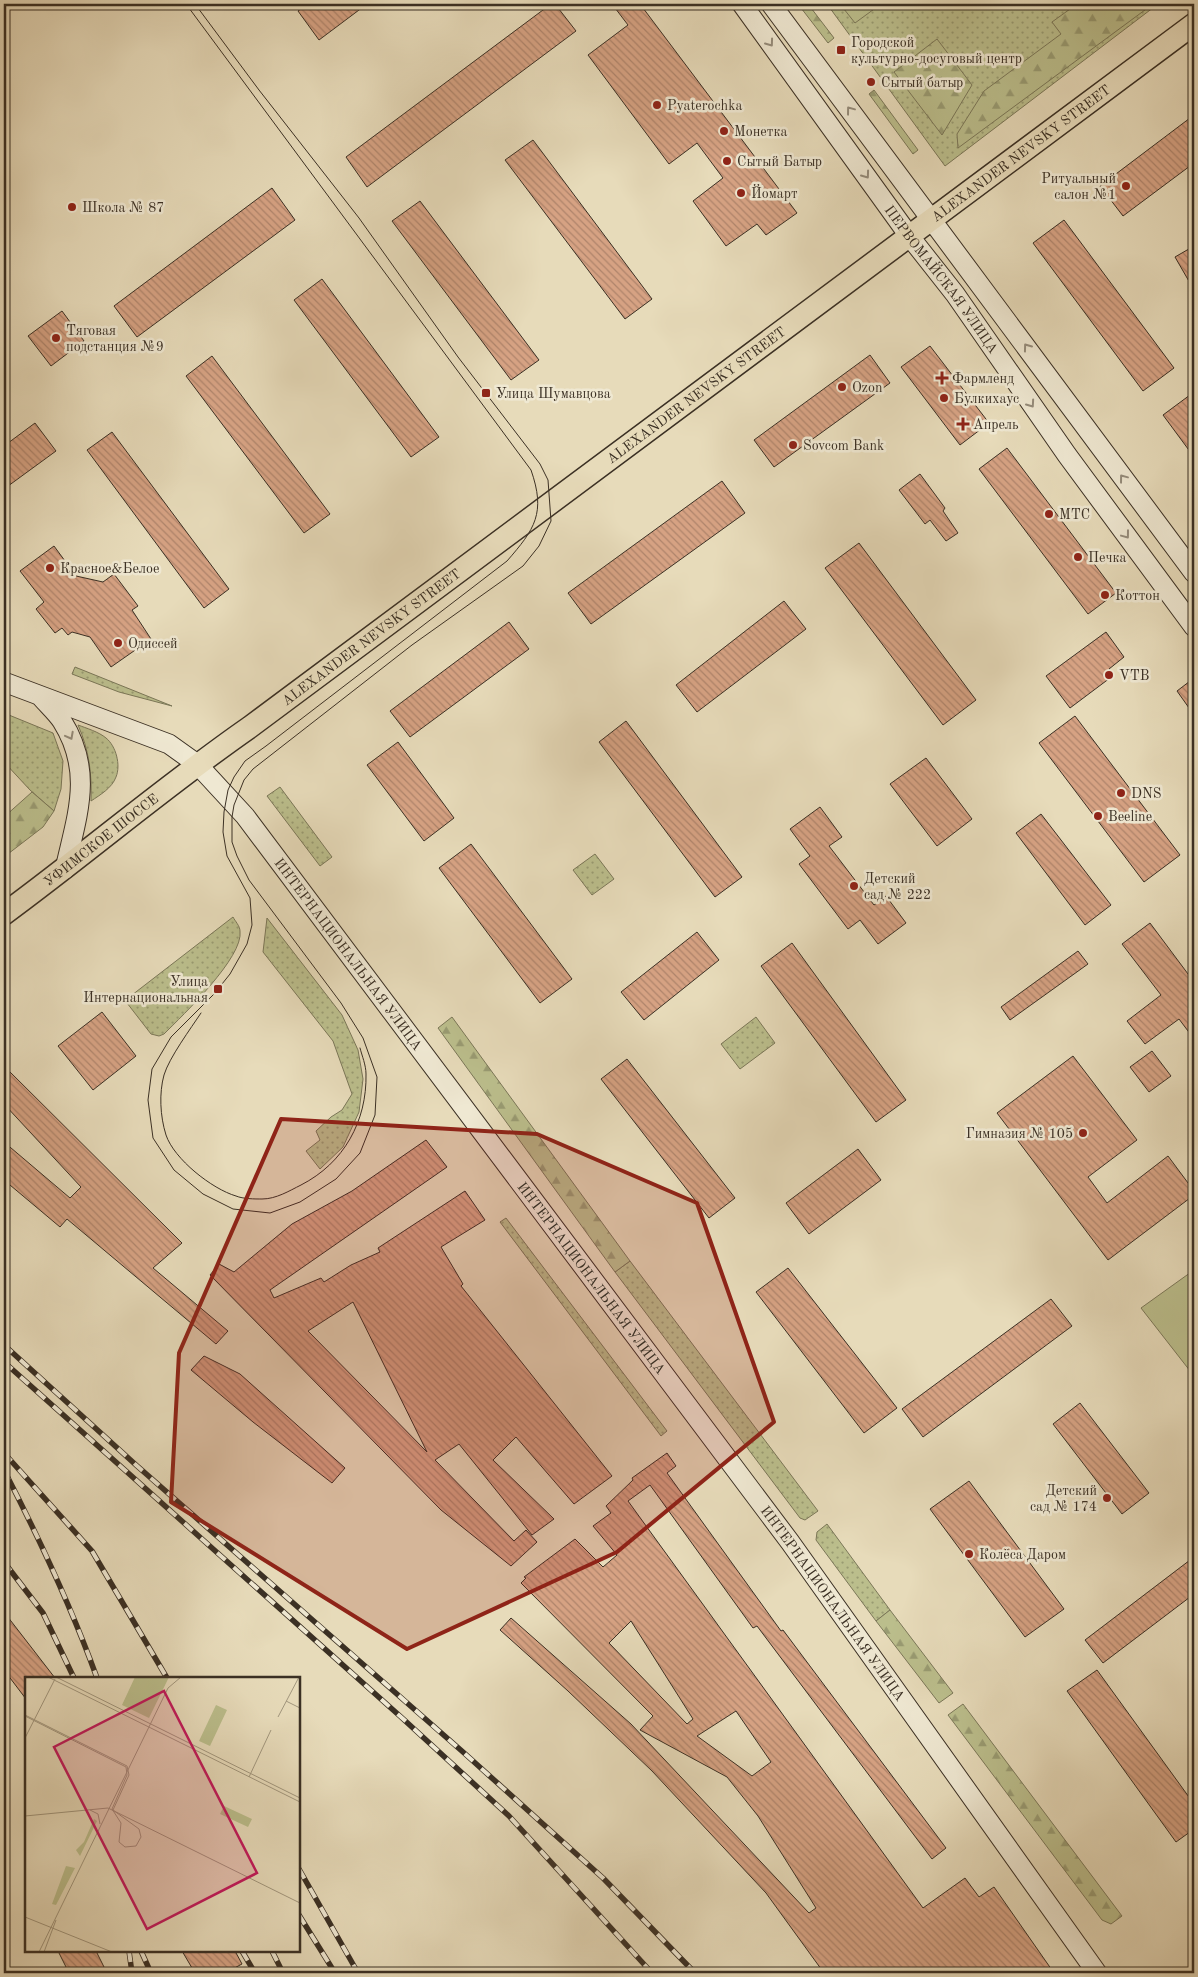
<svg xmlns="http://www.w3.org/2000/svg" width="1198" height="1977" viewBox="0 0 1198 1977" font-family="'Old Standard TT',serif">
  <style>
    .green { fill: url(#green-dots); stroke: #7b7758 }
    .forest { fill: url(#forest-firs); stroke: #7b7758 }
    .pitch { fill: #bbbe8c; stroke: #7b7758 }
    .building { fill: url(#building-back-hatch); stroke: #3b3024; fill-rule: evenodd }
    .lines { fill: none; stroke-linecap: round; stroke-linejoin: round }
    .secondary-casing { stroke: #3b3024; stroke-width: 21 }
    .primary-casing { stroke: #3b3024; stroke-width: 24 }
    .secondary { stroke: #efe8d2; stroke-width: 19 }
    .primary { stroke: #e7dbba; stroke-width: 21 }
    .tram { stroke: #3b3024; stroke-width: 1 }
    .rail-casing { stroke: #3b3024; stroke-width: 5.5 }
    .rail { stroke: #efe8d2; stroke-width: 4; stroke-dasharray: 11; stroke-linecap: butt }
    .oneway { stroke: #958c7b }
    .marked { fill: #8f2418; fill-opacity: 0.2; stroke: #8f2418; stroke-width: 4; stroke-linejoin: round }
    .poi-dot { fill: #8f2418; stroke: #efe8d2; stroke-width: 2 }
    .labels { text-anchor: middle; stroke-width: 5; stroke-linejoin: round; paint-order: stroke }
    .poi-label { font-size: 14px; fill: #3b3024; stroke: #efe8d2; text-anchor: start }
    .street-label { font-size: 14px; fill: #3b3024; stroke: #efe8d2 }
    .inset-road { fill: none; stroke: #a2977e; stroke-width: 1 }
    .view { fill: #c2185b; fill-opacity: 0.15; stroke: #c2185b; stroke-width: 2.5 }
    .inset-edge { fill: none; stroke: #3b3024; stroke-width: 2.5 }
  </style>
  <defs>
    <pattern id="green-dots" width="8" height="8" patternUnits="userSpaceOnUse" patternTransform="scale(1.25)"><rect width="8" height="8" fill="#bbbe8c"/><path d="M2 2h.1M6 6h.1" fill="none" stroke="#999b72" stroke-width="1.8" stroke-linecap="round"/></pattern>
    <pattern id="forest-firs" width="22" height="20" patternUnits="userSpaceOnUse" patternTransform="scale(1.25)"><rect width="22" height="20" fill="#bbbe8c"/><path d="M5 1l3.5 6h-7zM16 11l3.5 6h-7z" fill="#999b72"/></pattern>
    <pattern id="building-back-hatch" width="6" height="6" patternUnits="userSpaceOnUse" patternTransform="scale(1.25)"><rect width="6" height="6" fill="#d6a283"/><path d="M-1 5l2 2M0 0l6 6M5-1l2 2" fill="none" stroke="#af846b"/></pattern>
  </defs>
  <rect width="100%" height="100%" fill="#e7dbba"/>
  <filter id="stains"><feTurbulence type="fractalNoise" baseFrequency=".004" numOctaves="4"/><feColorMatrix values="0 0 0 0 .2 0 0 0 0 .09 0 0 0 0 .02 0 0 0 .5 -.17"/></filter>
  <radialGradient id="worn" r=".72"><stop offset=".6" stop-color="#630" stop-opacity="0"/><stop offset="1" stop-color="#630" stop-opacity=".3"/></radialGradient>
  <path class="green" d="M827,4H1158L945,166Z
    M75,667L172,706L119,692L72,674Z
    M4,713L53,733L63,761L61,789L54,811L30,790L4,762Z
    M78,725C86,728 99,732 106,738C116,746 121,765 116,777C112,788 100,795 91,801C92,773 89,750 78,725Z
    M280,787L332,857L320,866L267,796Z
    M595,854L614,879L592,895L573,870Z
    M233,917C235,921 240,926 240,931C244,957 183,1015 164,1034L159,1036L151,1034L127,1003L132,995Z
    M267,918L342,1015L358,1050L363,1079L359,1112L343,1147L320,1169L306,1151L320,1140L316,1131L331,1117L342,1110L352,1094L333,1041L263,952Z
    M756,1017L775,1043L740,1069L721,1044Z
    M506,1218L667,1431L661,1436L500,1222Z
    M630,1261L818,1511L805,1520L800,1518L615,1272Z
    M827,1524L890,1610L876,1621L816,1540L817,1532Z"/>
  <path class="forest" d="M798,4H808L834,38L828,43Z
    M840,4H881L855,23Z
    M1077,4H1153L958,148L957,134L984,91L1061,34L1052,22Z
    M937,39L972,85L942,135L894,72Z
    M874,90L918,150L913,154L869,94Z
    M32,792L54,811L43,827L4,857V817Z
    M452,1017L630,1261L615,1272L438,1028Z
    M890,1610L953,1693L939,1703L876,1621Z
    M963,1704L1122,1916L1111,1924L1102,1920L948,1715Z"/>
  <path class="pitch" d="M1194,1270V1376L1141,1308Z"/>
  <path class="building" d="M308,4H367L319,40L298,11Z
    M551,4H555L576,31L367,187L346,157Z
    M612,4H640L797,213L766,235L757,224L726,246L693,201L723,178L697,143L669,164L588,55L628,25Z
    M1194,115V163L1123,216L1100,186Z
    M533,140L652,299L625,319L505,160Z
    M272,188L295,220L137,337L114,306Z
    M420,201L539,360L511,380L392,221Z
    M1064,220L1174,368L1143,391L1033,243Z
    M1194,246V290L1175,257Z
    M322,279L439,437L411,457L294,300Z
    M62,311L84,341L51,366L28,336Z
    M930,346L989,423L960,445L901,367Z
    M870,355L890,383L774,467L754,440Z
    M212,356L330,514L304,533L186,376Z
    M1194,392V457L1163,415Z
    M35,423L56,451L4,489V446Z
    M112,432L229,589L204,608L87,450Z
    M1007,448L1116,593L1088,614L979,469Z
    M920,474L945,508L943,511L958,533L946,541L930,520L925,524L899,490Z
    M722,481L745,513L591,624L568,593Z
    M859,543L976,700L943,725L825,568Z
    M54,546L76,576L103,582L114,574L138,606L132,610L151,639L111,667L90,637L72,632L68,635L62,628L55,633L36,609L44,602L20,571Z
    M784,601L806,629L697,712L676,685Z
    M509,622L529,649L410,737L390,711Z
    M1106,632L1124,657L1109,669L1114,675L1070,708L1046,676Z
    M1194,678V715L1177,691Z
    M1075,716L1180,855L1144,882L1039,743Z
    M626,721L742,877L715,897L599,742Z
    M398,742L454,818L424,841L367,765Z
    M926,758L972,819L937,846L890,784Z
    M820,807L842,837L829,846L874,905L886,896L906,923L878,944L860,920L848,929L799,864L810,856L790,829Z
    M1041,814L1111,905L1085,925L1016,833Z
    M471,844L572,979L540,1003L439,868Z
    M1150,923L1194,982V1039L1179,1019L1145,1044L1127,1021L1161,995L1122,944Z
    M697,932L719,960L644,1020L621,992Z
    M792,943L906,1100L876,1122L761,966Z
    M1078,951L1088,964L1010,1020L1001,1007Z
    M102,1012L136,1056L93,1090L58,1046Z
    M1152,1051L1171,1076L1149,1092L1130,1067Z
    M1073,1056L1137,1140L1088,1177L1107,1203L1168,1156L1194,1191V1195L1108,1260L997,1113Z
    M627,1059L735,1198L709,1218L601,1079Z
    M4,1066L182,1243L153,1268L228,1331L216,1344L67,1219L60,1227L4,1180V1142L70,1198L81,1187L4,1104Z
    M426,1140L447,1167L270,1290L274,1298L321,1278L324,1282L351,1265L380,1252L378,1248L465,1191L485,1220L441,1247L463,1284L461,1286L612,1476L574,1504L516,1437L493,1460L554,1519L532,1535L459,1444L435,1460L514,1541L526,1530L537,1542L511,1566L441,1510L210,1275L219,1264L234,1272L292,1224L352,1191ZM353,1302L427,1452L308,1331Z
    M858,1149L881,1180L809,1234L786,1203Z
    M788,1268L897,1408L864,1433L756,1292Z
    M1051,1299L1072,1326L923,1437L902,1409Z
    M204,1356L240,1374L345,1468L332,1483L253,1422L191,1370Z
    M1080,1403L1149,1493L1122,1514L1053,1424Z
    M667,1453L676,1466L667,1473L781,1631L783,1630L946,1848L932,1859L757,1626L753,1628L650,1485L628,1501L923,1908L965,1878L979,1897L994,1887L1054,1973H824L766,1893L652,1771L568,1691L500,1630L511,1618L631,1724L809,1913L816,1908L758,1816L727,1777L640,1730L653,1716L521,1583L526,1578L524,1577L575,1539L603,1567L617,1555L593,1526L611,1513L606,1506L633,1480L632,1478ZM631,1621L693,1719L687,1724L609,1643ZM736,1711L771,1762L752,1776L697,1736Z
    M969,1481L1064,1609L1025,1637L930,1509Z
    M1194,1557V1594L1103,1663L1085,1640Z
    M4,1612L55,1678H26V1699L4,1670Z
    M1097,1670L1194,1804V1829L1176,1842L1067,1691Z
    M58,1951H96L107,1973H69Z
    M182,1951H235L242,1964L225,1973H195Z"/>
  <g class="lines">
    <defs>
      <g id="secondary">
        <path id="s1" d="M742,4L910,237L955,294L1067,455L1194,627"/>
        <path d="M771,4L1194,573"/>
        <path id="s2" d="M4,682L169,744L197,764L245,816L790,1542L1097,1973"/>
        <path d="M42,698C48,705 57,713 62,721C94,772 77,815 65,869"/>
      </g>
      <g id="primary">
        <path id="s3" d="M4,914C87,853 165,786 250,727L1194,24"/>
      </g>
    </defs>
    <use href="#secondary" class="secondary-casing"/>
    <use href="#primary" class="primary-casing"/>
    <use href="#secondary" class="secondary"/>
    <use href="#primary" class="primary"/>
    <path class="tram" d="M186,4L531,470C546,513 535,529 507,561L266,746L245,761L234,777L228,790L224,812L223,832L227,856L250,898L252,925L247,944L230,974L214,994L171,1037L152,1069L148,1100L153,1138L174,1170L203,1194L233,1209L270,1213L300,1202L336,1179L360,1153L375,1115L377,1077L363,1038L341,1003L249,880L237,856L232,842V817L234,805L244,780L253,769L412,645L523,566L539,546L551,521L548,480L540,464L458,357L359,218L259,90L195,4
      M201,1013C191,1028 169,1058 164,1075C159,1093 160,1116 166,1135C174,1159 212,1189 236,1196C243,1199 255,1199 262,1199C276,1199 289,1191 301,1185C344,1163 367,1121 366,1074C366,1065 362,1056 360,1048"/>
    <defs>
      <path id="rail" d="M4,1345L136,1465L463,1752L603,1878L695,1973
        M4,1362L401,1717L509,1816L652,1973
        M4,1453L92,1551L167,1678
        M4,1470C39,1538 71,1606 97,1678
        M4,1562L43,1613L74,1678
        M299,1869L358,1973
        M299,1915L335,1973
        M129,1951L132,1973
        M141,1951L151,1973
        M242,1951L255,1973
        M272,1951L283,1973"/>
    </defs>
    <use href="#rail" class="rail-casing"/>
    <use href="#rail" class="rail"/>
  </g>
  <defs><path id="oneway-chevron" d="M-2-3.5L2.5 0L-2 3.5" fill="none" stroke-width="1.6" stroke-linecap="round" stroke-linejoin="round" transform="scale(1.25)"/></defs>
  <g class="oneway">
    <use href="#oneway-chevron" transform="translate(770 43) rotate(54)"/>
    <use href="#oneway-chevron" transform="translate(850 110) rotate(-127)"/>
    <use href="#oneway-chevron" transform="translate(866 175) rotate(54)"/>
    <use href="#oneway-chevron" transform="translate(1027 347) rotate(-126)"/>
    <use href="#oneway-chevron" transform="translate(1031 404) rotate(55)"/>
    <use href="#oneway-chevron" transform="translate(1123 478) rotate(-127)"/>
    <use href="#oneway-chevron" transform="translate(1126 535) rotate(53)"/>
    <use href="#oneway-chevron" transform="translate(70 736) rotate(62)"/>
  </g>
  <path class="marked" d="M281,1119L537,1134L697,1203L774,1422L617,1552L407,1649L171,1502L179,1353Z"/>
  <g class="poi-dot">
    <rect x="836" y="45" width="10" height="10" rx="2.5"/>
    <circle cx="871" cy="82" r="5"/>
    <circle cx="657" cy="105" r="5"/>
    <circle cx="724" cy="131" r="5"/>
    <circle cx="727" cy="161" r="5"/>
    <circle cx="1126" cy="186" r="5"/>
    <circle cx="741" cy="193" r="5"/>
    <circle cx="72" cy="207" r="5"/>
    <circle cx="56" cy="338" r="5"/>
    <path d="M939.5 370.5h5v5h5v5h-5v5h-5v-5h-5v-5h5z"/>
    <circle cx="842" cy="387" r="5"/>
    <rect x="481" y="388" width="10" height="10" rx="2.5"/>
    <circle cx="944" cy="398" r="5"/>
    <path d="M960.5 416.5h5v5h5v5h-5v5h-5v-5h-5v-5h5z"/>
    <circle cx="793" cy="445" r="5"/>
    <circle cx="1049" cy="514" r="5"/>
    <circle cx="1078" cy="557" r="5"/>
    <circle cx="50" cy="568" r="5"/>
    <circle cx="1105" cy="595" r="5"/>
    <circle cx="118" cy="643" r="5"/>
    <circle cx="1109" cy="675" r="5"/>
    <circle cx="1121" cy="793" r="5"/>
    <circle cx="1098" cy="816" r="5"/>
    <circle cx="854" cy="886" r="5"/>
    <rect x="213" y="984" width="10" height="10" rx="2.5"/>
    <circle cx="1083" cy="1133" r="5"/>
    <circle cx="1107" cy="1498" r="5"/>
    <circle cx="969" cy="1554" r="5"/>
  </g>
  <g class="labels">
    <g class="poi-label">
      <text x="851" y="47">Городской<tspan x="851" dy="16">культурно-досуговый центр</tspan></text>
      <text x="881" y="87">Сытый батыр</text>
      <text x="667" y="110">Pyaterochka</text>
      <text x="734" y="136">Монетка</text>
      <text x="737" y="166">Сытый Батыр</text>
      <text x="1116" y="183" text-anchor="end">Ритуальный<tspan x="1116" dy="16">салон №1</tspan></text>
      <text x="751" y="198">Йомарт</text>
      <text x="82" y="212">Школа № 87</text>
      <text x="66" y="335">Тяговая<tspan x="66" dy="16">подстанция №9</tspan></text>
      <text x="952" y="383">Фармленд</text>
      <text x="852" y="392">Ozon</text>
      <text x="496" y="398">Улица Шумавцова</text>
      <text x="954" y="403">Булкихаус</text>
      <text x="973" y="429">Апрель</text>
      <text x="803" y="450">Sovcom Bank</text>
      <text x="1059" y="519">МТС</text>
      <text x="1088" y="562">Печка</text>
      <text x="60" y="573">Красное&amp;Белое</text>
      <text x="1115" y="600">Коттон</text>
      <text x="128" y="648">Одиссей</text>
      <text x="1119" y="680">VTB</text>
      <text x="1131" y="798">DNS</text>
      <text x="1108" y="821">Beeline</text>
      <text x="864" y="883">Детский<tspan x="864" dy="16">сад № 222</tspan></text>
      <text x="208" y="986" text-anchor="end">Улица<tspan x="208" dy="16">Интернациональная</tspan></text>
      <text x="1073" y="1138" text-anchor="end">Гимназия № 105</text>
      <text x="1097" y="1495" text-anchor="end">Детский<tspan x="1097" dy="16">сад № 174</tspan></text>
      <text x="979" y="1559">Колёса Даром</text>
    </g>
    <g class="street-label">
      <text dy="5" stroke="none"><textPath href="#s3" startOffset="1270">ALEXANDER NEVSKY STREET</textPath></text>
      <text dy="5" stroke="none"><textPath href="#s1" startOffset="340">ПЕРВОМАЙСКАЯ УЛИЦА</textPath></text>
      <text dy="5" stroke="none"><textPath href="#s3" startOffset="865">ALEXANDER NEVSKY STREET</textPath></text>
      <text dy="5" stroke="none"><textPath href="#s3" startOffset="460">ALEXANDER NEVSKY STREET</textPath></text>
      <text dy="5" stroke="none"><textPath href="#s3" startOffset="122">УФИМСКОЕ ШОССЕ</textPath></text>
      <text dy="5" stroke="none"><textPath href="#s2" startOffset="454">ИНТЕРНАЦИОНАЛЬНАЯ УЛИЦА</textPath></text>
      <text dy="5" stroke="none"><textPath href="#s2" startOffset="859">ИНТЕРНАЦИОНАЛЬНАЯ УЛИЦА</textPath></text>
      <text dy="5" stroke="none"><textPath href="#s2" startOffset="1264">ИНТЕРНАЦИОНАЛЬНАЯ УЛИЦА</textPath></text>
    </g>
  </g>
  <g transform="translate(25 1677)">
    <rect width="275" height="275" fill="#e7dbba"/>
    <path d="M110,0H144L124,41L97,28ZM191,28L202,33L185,69L174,64Z" fill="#bbbe8c"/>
    <path d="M111,0H117L104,24L111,28L109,32L98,27ZM136,5L140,7L124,39L127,23ZM69,142L72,144L55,179L51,173L59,165ZM41,189L50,191L31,228L27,227Z" fill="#bbbe8c"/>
    <path d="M199,129L227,142L223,150L195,137Z" fill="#bbbe8c"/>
    <path class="inset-road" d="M23,0L275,125M31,0L275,121M261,24L275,31M0,38L102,89L104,98L88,133L114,152L116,160L111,169L100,170L94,165L96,146L87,132L102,98L101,90L0,39M253,40L274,0M0,61L30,2M224,100L246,53M65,133L73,137L75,147M0,139L83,131L275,226M0,240L87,275M14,275L143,11L156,0M19,275L31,243"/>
    <path class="view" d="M139,14L232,196L122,252L29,70Z"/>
    <rect width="275" height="275" class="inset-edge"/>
  </g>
  <rect width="1198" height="1977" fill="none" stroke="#e7dbba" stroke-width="20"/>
  <rect x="5" y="5" width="1188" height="1967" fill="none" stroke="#3b3024" stroke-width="2.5"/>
  <rect x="10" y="10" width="1178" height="1957" fill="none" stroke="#3b3024"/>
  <rect width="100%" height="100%" filter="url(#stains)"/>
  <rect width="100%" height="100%" fill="url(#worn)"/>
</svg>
